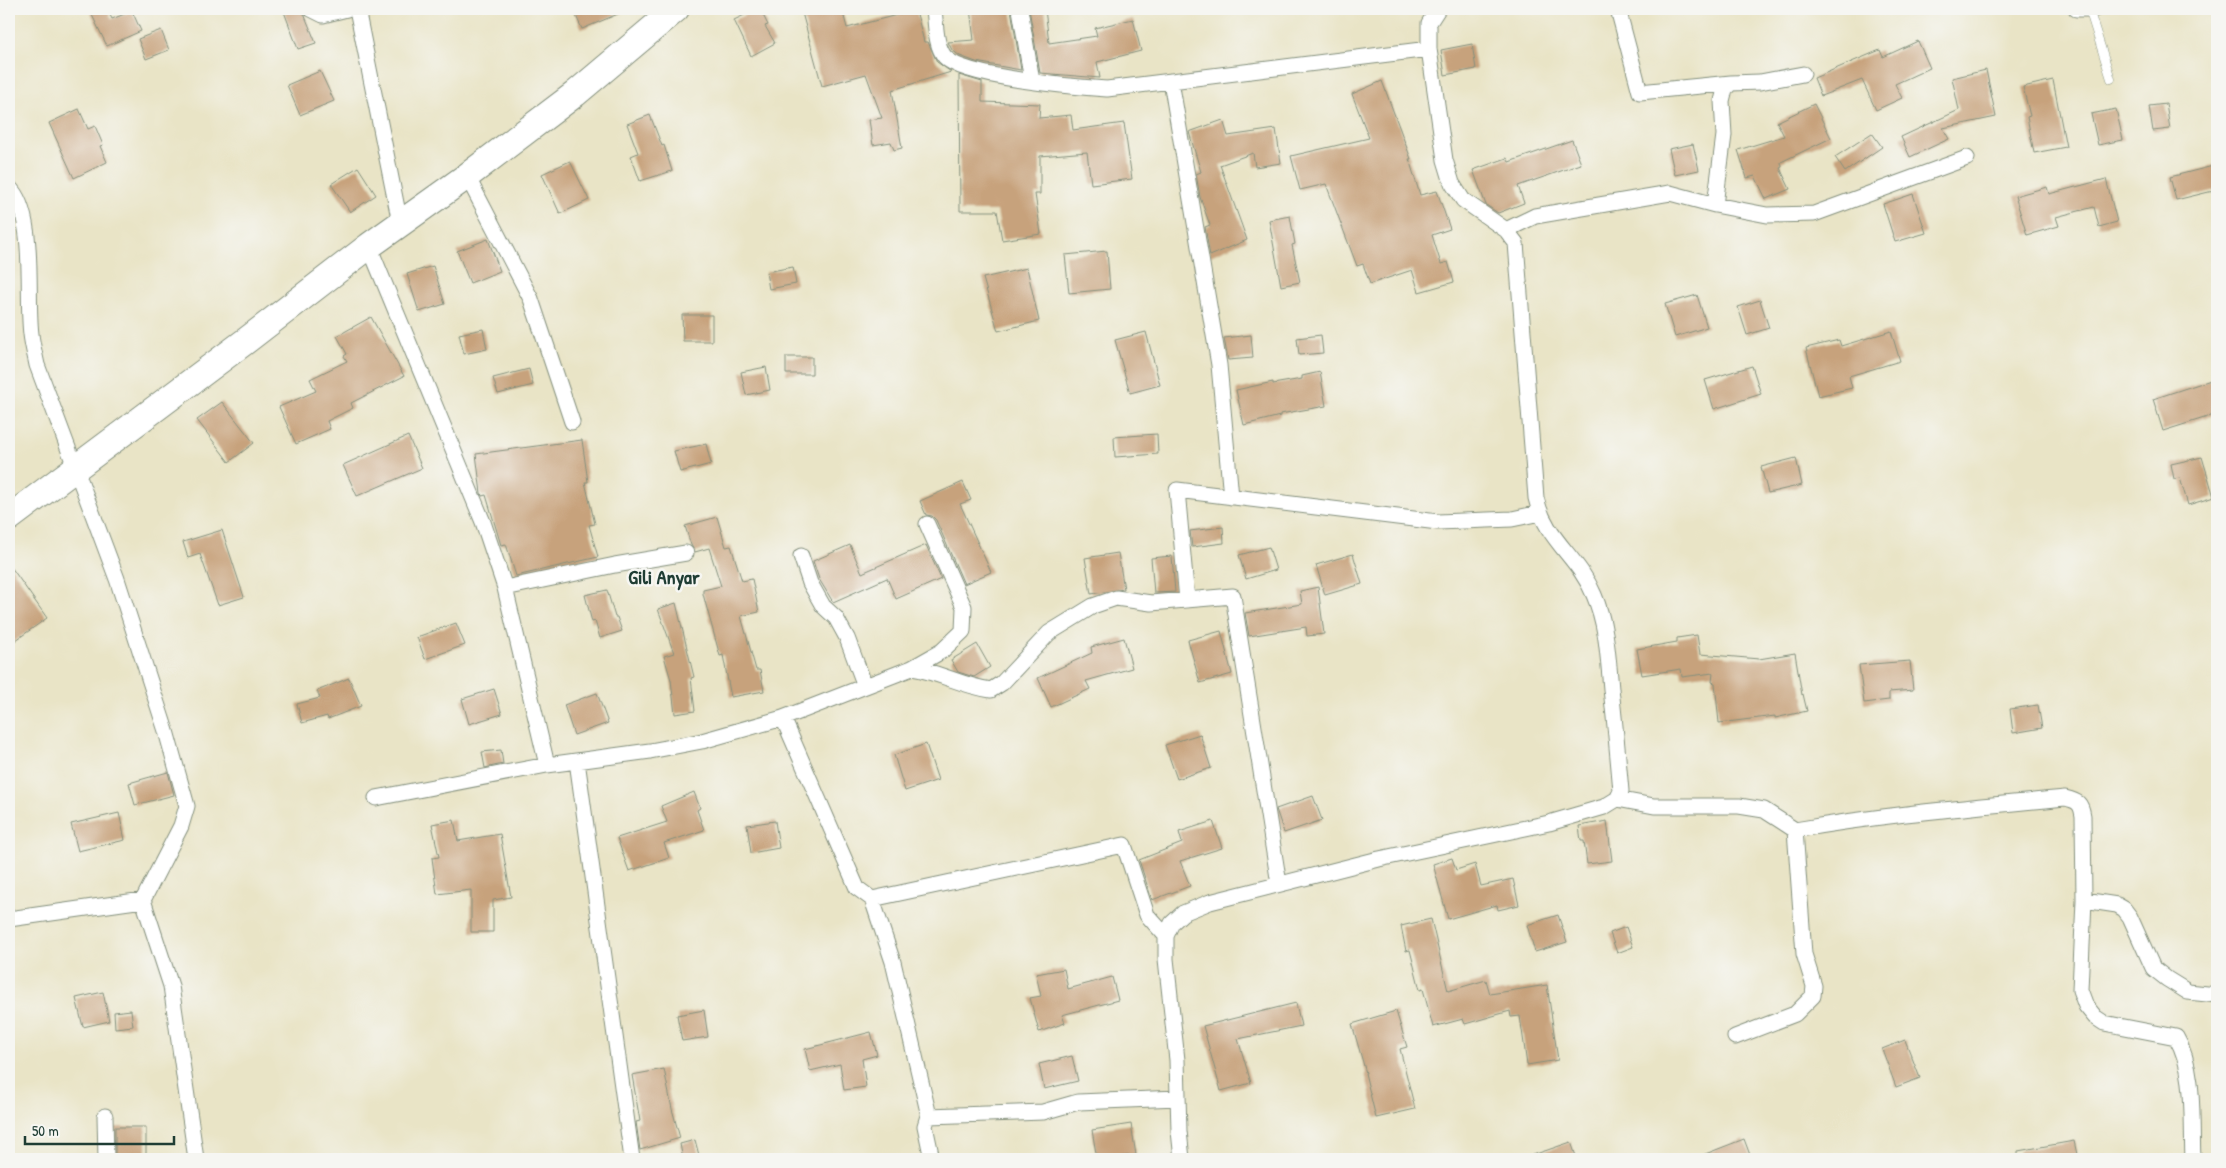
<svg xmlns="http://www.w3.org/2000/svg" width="2226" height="1168" viewBox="0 0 2226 1168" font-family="'Patrick Hand',sans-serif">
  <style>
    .building { fill: #c7a27c }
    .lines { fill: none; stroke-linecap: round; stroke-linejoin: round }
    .service-casing { stroke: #84907d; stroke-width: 9 }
    .minor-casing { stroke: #84907d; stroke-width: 17 }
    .trunk-casing { stroke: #84907d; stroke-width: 28 }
    .service { stroke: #fff; stroke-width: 8 }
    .minor { stroke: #fff; stroke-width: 15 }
    .trunk { stroke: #fff; stroke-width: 26 }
    .labels { text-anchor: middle; stroke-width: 5; stroke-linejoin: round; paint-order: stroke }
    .quarter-label { font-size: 20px; font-weight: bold; fill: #1f3d34; stroke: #f6f6f2 }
  </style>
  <rect width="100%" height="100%" fill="#f6f6f2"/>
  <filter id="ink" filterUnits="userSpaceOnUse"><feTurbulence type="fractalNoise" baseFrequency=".02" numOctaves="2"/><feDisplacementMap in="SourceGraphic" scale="10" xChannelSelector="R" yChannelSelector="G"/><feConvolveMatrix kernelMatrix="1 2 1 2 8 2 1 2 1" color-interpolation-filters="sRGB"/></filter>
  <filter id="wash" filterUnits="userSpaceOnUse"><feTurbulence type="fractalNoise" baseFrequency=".0096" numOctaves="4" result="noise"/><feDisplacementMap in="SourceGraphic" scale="20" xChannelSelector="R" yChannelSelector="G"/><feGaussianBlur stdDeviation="1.12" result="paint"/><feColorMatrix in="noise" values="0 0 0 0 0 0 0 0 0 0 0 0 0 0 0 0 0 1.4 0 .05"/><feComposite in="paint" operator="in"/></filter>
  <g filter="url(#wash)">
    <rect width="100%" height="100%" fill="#e9e4c6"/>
    <g id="blocks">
      <path class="building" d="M100,9H107L112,19L132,11L141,31L107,46L91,13Z
        M283,9H302L316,43L298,49Z
        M573,9H630L582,29Z
        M757,9H760L768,25L765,26L775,43L751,56L734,20Z
        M801,9H842L847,28L916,10L924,42H928L937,62L951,72L892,90L902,148L894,150L891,142L873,145L869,120L882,118L866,74L822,86Z
        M970,9H1011L1021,70L976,62L960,56L952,50L948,42L974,40Z
        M1029,9H1045L1049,43L1097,36L1095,28L1133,19L1141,51L1097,62L1100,78L1040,73Z
        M161,30L169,50L146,59L138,39Z
        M1918,41L1930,68L1895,84L1902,98L1876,110L1862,80L1821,96L1814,78L1880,50L1883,57Z
        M1472,44L1476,69L1445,75L1441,50Z
        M1986,70L1996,117L1943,128L1949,139L1910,157L1901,137L1959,110L1952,78Z
        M320,71L334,101L300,115L287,85Z
        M959,75L982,82V102L1040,104L1039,118L1071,115L1073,130L1124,123L1132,179L1091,184L1087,152L1040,156V194H1035L1041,234L1002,240L997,211H960Z
        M2053,80L2066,147L2034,153L2027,117L2030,116L2023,87Z
        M1382,81L1411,159H1409L1420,195L1437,191L1450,229L1432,235L1441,264L1448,262L1454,282L1419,292L1412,270L1370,284L1363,264L1357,266L1326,184L1300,190L1291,156L1369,138L1352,94Z
        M1814,104L1831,138L1781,162L1782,167L1780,168L1790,189L1766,199L1755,176L1747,178L1738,150L1784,136L1777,122Z
        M2166,104L2170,129L2153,131L2149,106Z
        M79,109L88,129L95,126L103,145L100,146L107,162L74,178L49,123Z
        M2116,109L2123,140L2098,145L2091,114Z
        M650,115L662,146L664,145L672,171L640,181L631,156L638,153L627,124Z
        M1223,120L1228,136L1276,129L1281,163L1255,167L1253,153L1220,165L1247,240L1210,256L1205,227L1210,225L1200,197L1196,174L1201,172L1189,132Z
        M1872,133L1882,147L1845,172L1835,157Z
        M1572,140L1581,164L1518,186L1524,203L1498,213L1486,205L1473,170L1507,158L1509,162Z
        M1693,144L1699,170L1675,175L1669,149Z
        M570,161L589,200L560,214L542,174Z
        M2217,165V190L2176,200L2170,177Z
        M358,167L376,195L350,212L331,184Z
        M2106,179L2117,222L2099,227L2094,207L2056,217L2059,226L2027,235L2015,196L2047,187L2049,194Z
        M1913,194L1926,233L1895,242L1883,204Z
        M1290,216L1295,244L1292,245L1300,282L1281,286L1269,220Z
        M488,239L500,271L470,283L457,251Z
        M1107,251L1110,289L1069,293L1065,255Z
        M433,266L445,304L419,312L407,274Z
        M793,267L796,284L769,289L766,272Z
        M1027,268L1039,321L998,331L983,278Z
        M1697,295L1707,327L1675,337L1665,304Z
        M1760,300L1769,328L1747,335L1738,307Z
        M682,315H712V341H683Z
        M371,317L404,376L351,403L353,408L327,421L330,429L296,444L279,407L316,391L310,379L347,361L344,356L347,354L337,336Z
        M483,329L487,349L464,354L459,334Z
        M1891,331L1900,361L1849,376L1852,388L1818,396L1806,348L1839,340L1841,346Z
        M1146,332L1160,385L1130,393L1115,340Z
        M1251,335L1253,358L1228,360L1224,338Z
        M1321,335L1323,353L1299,355L1297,338Z
        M786,357H812V374H786Z
        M1752,366L1761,394L1714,409L1705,380Z
        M766,367L770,390L746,395L741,372Z
        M529,369L533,385L498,394L493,378Z
        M1320,372L1326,406L1280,414V416L1244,425L1236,390L1273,382V384L1302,379V376Z
        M2217,378V414L2163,431L2153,399Z
        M222,402L254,443L229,462L197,420Z
        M1157,434L1158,454L1115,457L1114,437Z
        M408,436L422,468L357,496L343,465Z
        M582,440L588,482H585L595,524L589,525L598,557L516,576L506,544L501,545L486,495L482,496L481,493L476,454Z
        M706,444L711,464L680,472L674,451Z
        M2202,457L2214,497L2188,505L2180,478L2174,479L2171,464Z
        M1796,458L1802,485L1768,493L1761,467Z
        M963,482L971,500L960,504L991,572L964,584L936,520L932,516L926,515L920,501Z
        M717,517L726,547L731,546L742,581L752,579L759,612L741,616L756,670H760L764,691L731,697L723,655L720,656L703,594V590L721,586L709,548L695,552L691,545L685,526Z
        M1223,527L1224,543L1192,547L1190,531Z
        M222,530L244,597L218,605L200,554L188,558L183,542Z
        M850,545L862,573L926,545L941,579L896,599L887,578L833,602L819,579L813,561Z
        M1269,547L1276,570L1246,579L1239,555Z
        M1118,553L1124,589L1091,594L1085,558Z
        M1353,554L1362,584L1325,595L1316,565Z
        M1172,556L1175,592L1154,593L1151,558Z
        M9,564L47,618L9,645Z
        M1318,587L1324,634L1307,636L1306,627L1249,636L1245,613L1302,604L1300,591Z
        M607,590L615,617H617L622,631L600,638L595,621L592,622L585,595Z
        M676,603L694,677L691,678L695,711L675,714L671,680L664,656L674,653L658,609Z
        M456,623L465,645L425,659L417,637Z
        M1221,631L1232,674L1200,683L1188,640Z
        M1697,635L1700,654L1759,659L1795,653L1802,695L1803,694L1807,711L1775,718V716L1719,723L1715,683L1712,682L1713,673L1682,677L1681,669L1642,675L1637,649L1677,642V638Z
        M1124,638L1132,668L1086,681L1090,689L1051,707L1038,678L1092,653L1091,647Z
        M977,644L990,667L974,677L958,672L951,660Z
        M1910,661L1913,690L1889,692V700L1864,703L1859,665Z
        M349,678L361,706L328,719L327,716L302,723L297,704L320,698L317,691Z
        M494,689L502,714L469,724L462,699Z
        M597,693L608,723L574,735L564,705Z
        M2038,705L2042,728L2013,733L2010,709Z
        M1200,734L1211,768L1177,779L1165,745Z
        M926,744L938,780L905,791L894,755Z
        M501,750L503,764L485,768L482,752Z
        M168,772L174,795L135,805L129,783Z
        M694,792L700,808L697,810L704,830L664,843L669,858L629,871L617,838L667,822L661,806Z
        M1313,796L1322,820L1284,833L1276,809Z
        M119,813L125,840L78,851L71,824Z
        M454,820L458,841L500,834L511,897L493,900V932H471V890L437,894L432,858L439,857L432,824Z
        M775,821L779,848L751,853L747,825Z
        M1213,821L1222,848L1180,861L1190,886L1152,900L1139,860L1182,843L1179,832Z
        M1607,821L1612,861L1587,864L1584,841H1581L1579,826Z
        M1452,858L1456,870L1475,864L1481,886L1513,879L1519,905L1498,910L1497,905L1448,919L1433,864Z
        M1558,915L1567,942L1535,952L1527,925Z
        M1431,919L1448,991L1486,980L1490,994L1547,985L1558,1060L1527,1065L1520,1016L1511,1017L1510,1011L1465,1024L1463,1019L1433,1027L1423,989L1420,990L1410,950L1406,951L1401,926Z
        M1626,927L1633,947L1617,953L1610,933Z
        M1064,969L1068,989L1112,977L1118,1000L1062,1015L1065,1023L1039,1032L1030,998L1041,996L1036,974Z
        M103,992L109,1021L83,1027L76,998Z
        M1296,1003L1301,1026L1238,1039L1251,1083L1221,1091L1203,1026Z
        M131,1010L133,1026L115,1028L114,1012Z
        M704,1010L708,1037L682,1041L677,1015Z
        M1396,1011L1407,1047L1400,1049L1415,1109L1376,1118L1365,1073H1366L1352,1024Z
        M871,1032L877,1055L862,1059L866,1087L844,1090L840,1064L810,1071L805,1049Z
        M1905,1040L1920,1078L1896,1087L1882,1049Z
        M1072,1056L1078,1081L1044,1089L1039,1064Z
        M664,1069L672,1109L680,1138L640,1150L636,1122L640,1121L632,1075Z
        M1131,1124L1136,1155L1097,1159L1092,1130Z
        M115,1127H146V1159H115Z
        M1744,1139L1750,1155L1739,1159H1696L1695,1158Z
        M695,1140L700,1159H683L680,1144Z
        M2074,1141L2078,1159H2018V1151Z
        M1571,1142L1577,1159H1528L1527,1157Z"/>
    </g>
  </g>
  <g filter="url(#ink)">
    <use href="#blocks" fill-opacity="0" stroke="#84907d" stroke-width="1"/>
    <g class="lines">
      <defs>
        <path id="service" d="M2089,9L2111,79"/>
        <path id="minor" d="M311,9L323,15L347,9
          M357,9L400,223
          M934,9C936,24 935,45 945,57C963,78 1077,87 1107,89L1429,49
          M1020,9L1032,81
          M1618,9L1640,92L1731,83
          M2076,9H2095
          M1171,81L1219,365L1231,497
          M467,176L531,299L572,422
          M9,187C37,214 26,296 31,334C32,344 35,355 37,365L117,579L166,731L187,806L181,826L143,900L171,986L196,1159
          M1715,205L1724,135L1722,101L1725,89L1731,83L1760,82L1803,74
          M1506,230L1535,216L1670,193L1715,205L1767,215L1814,214L1967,158
          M369,246L483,522L505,588L547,765L650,751L702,741L783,718L912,668C939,672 962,686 991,690L1002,683L1049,633L1093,606L1116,598L1151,603L1233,596L1279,884
          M801,556L810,583L823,606L836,618L847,638L865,686
          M505,588L615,565L686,553
          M1187,600L1177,490L1438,522L1512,519L1540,513
          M912,668L942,651L963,631L964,607L927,524
          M783,718L857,888L872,899L893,962L929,1116
          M577,761L632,1159
          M376,798L547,765
          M1617,799L1654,806H1739L1764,810L1795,830L1804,954L1814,986L1813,996L1795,1014L1735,1037
          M1795,830C1885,814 1975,807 2065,798C2078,801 2081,803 2083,816L2084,900L2080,990L2086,1006L2095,1017L2104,1023L2176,1037C2196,1070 2191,1121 2193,1159
          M872,899L1124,845L1147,915L1166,936
          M2084,900L2117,905L2124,909L2130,917L2153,968L2167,979L2188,992L2217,995
          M9,919L143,900
          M105,1116L106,1159
          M932,1159L925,1126L928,1116L1043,1112L1078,1102L1178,1098
          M1182,1159L1179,1131L1177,1060L1166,959V936L1172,923L1183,913L1210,902L1379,859L1549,823L1604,807L1617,799L1621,791C1618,757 1615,723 1611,689C1608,657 1607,625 1594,595C1578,556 1546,541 1536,498L1516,243L1506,230L1463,200L1452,183L1445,160L1429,49V23L1438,9"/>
        <path id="trunk" d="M9,518L247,340L369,246L467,176L575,94L676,9"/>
      </defs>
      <use href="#service" class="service-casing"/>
      <use href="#minor" class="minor-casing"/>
      <use href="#trunk" class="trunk-casing"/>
      <use href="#service" class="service"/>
      <use href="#minor" class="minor"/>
      <use href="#trunk" class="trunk"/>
    </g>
  </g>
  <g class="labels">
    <g class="quarter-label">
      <text x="664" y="584">Gili Anyar</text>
    </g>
  </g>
  <rect width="2226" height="1168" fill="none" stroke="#f6f6f2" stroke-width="30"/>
  <path d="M25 1136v8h149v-8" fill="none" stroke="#1f3d34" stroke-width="2.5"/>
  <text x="32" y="1136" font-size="15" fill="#1f3d34" stroke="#f6f6f2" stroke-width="4" paint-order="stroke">50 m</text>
</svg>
